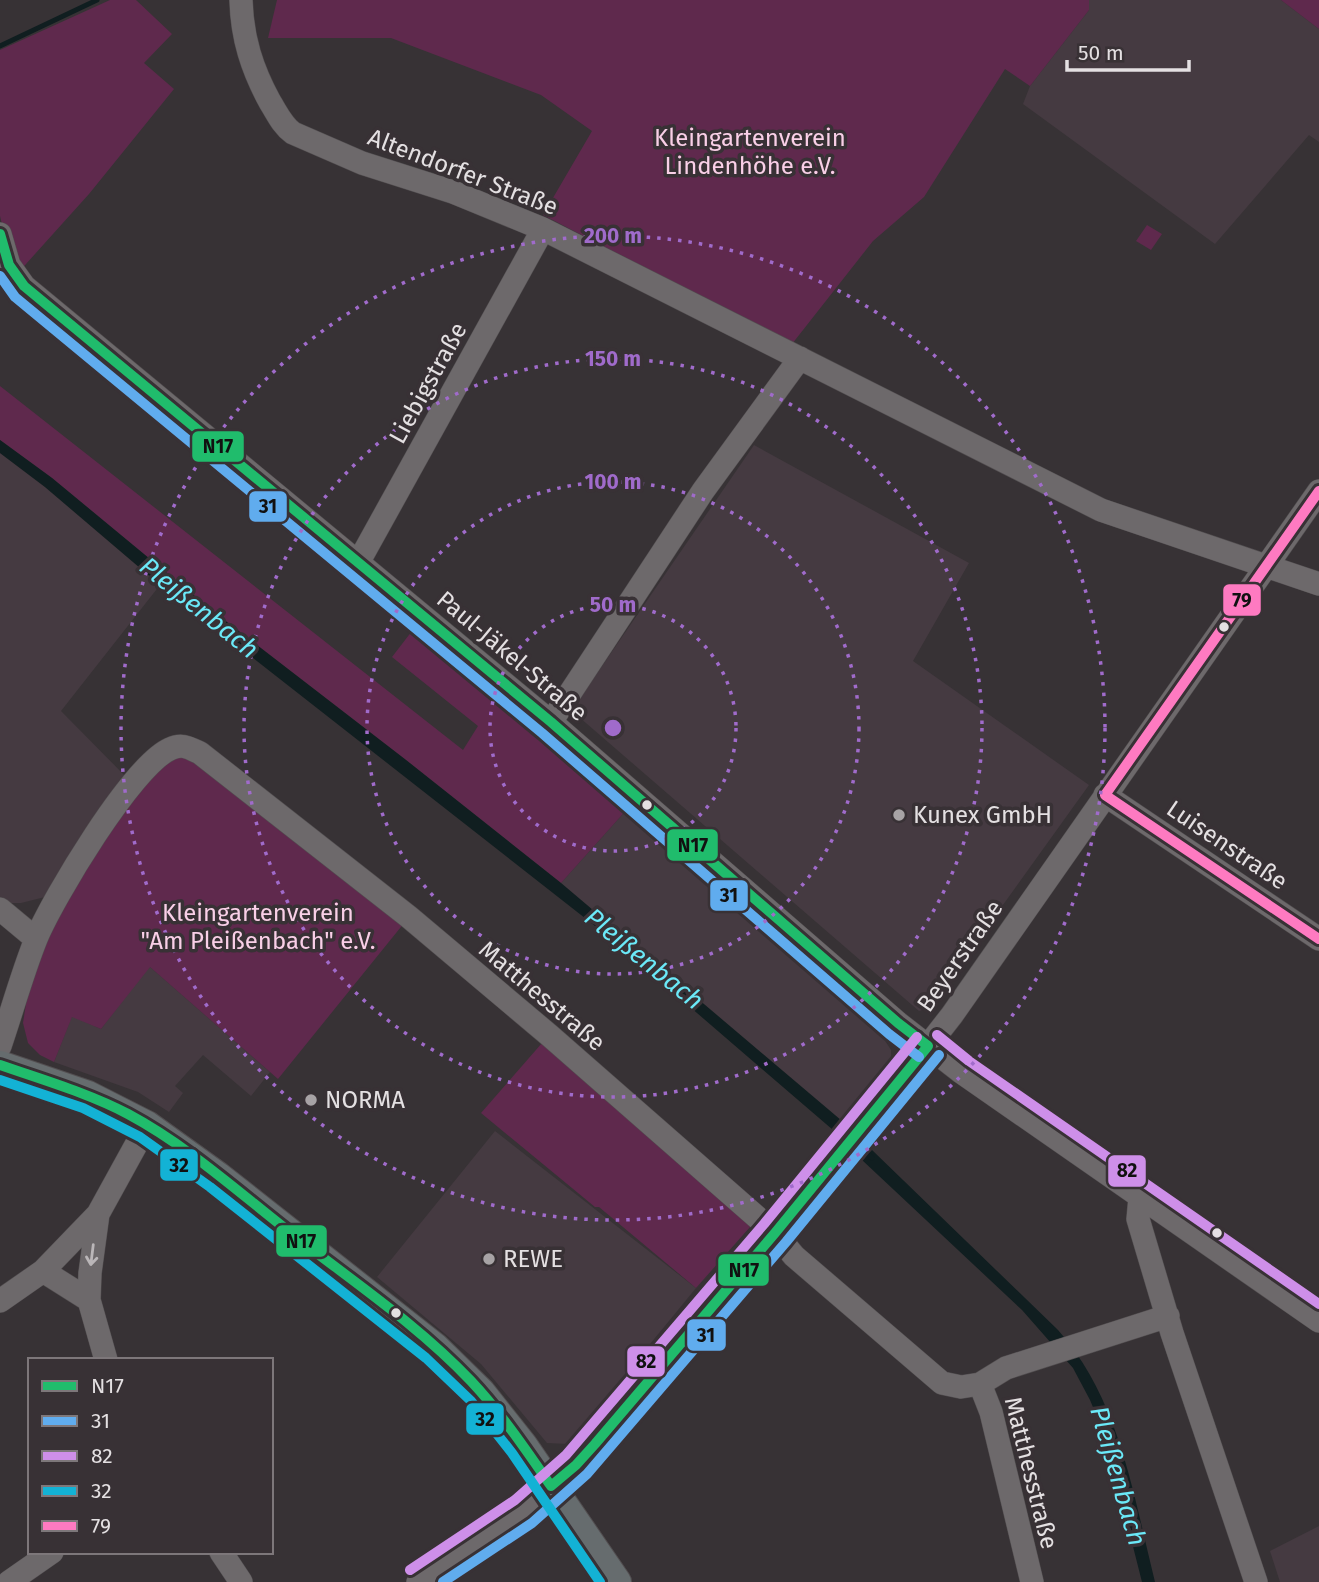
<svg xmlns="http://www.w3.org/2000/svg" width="1319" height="1582" font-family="'Fira Sans',sans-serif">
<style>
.built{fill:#453a41}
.green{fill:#5f294d}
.water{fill:#101e20}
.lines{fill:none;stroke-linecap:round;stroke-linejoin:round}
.stream{stroke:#101e20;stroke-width:5}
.minor-casing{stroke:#524e50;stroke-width:24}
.major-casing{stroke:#524e50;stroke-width:30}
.minor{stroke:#6d696b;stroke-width:23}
.major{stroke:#666c6e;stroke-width:28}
.bus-1-casing{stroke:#383135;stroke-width:16}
.bus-2-casing{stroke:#383135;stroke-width:16}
.bus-3-casing{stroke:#383135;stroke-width:16}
.bus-4-casing{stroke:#383135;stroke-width:16}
.bus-5-casing{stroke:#383135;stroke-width:16}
.bus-1{stroke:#20bc6c;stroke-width:10}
.bus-2{stroke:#60acee;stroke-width:10}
.bus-3{stroke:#ce8fe9;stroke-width:10}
.bus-4{stroke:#13b2d5;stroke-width:10}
.bus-5{stroke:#fe7ac1;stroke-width:10}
.oneway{stroke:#bab6b8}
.ring{fill:none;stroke:#a06bcb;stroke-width:3.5;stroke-dasharray:3.5 7}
.bus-dot{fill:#e4e0e2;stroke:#383135;stroke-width:2.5}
.poi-dot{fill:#a7a3a5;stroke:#383135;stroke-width:2.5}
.labels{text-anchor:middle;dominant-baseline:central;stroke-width:7;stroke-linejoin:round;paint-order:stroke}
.park-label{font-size:24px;fill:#f9cfe7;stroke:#383135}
.street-label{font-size:24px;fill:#e4e0e2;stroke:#383135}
.poi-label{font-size:24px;fill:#e4e0e2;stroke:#383135;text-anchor:start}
.water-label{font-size:26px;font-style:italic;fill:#6be9f8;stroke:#383135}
.centre{fill:#a06bcb;stroke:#383135;stroke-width:3.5}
.ring-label{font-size:21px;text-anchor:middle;font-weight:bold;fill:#a06bcb;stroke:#383135;stroke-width:7;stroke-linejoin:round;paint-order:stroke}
.line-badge{stroke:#383135;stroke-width:2.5}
.pale-badge-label{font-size:19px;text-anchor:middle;font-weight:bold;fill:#111}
</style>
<rect width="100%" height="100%" fill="#373235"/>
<path class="built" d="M1089,0h192l38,29v113l-10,-7 -94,109 -192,-140 7,-18 59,-76z
M754,445l215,118 -56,98 176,124 -160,223 -10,3 -340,-294 -1,-16z
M0,453l45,34 115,98 -99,126 72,73 -84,112 -28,7h-10l-11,-4z
M630,806l250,227 11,17v12l-49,59 -281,-238z
M149,966l121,106 -19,24 -48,-41 -28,31 8,7 -14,19 -31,-20 -84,-30 18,-46 29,13z
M495,1131l201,157 -128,156 -21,-1 -66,-79 -104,-87z
M1319,1526v56h-39l-10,-31z"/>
<path class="green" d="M110,0h26l36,34 -28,29 30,26 -85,105 -72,80 -5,-8 -12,-50v-166z
M277,0h812v10l-59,76 -25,-17 -81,128 -51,44 -81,103 -249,-129 49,-84 -51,-36 -150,-57h-123z
M1281,0h38v29z
M1147,225l15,9 -11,16 -15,-9z
M0,386l463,364 15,-24 -86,-69 20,-26 218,175 -69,77 -155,-123 -192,-148 -162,-134 -52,-38z
M173,747l236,170 -131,162 -128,-112 -49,62 -29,-12 -18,45 -14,-7 -12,-12 -5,-20 13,-84 27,-52z
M549,1035l209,183 -62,70 -97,-81h-4l-114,-94z"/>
<path class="water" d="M0,440l52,38 162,134 192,148 155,123 281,238 -9,9 -229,-197 -444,-348 -115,-98 -45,-34z
M872,1150l186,180c62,70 75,164 97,252h-13l-37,-146 -15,-36 -17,-32 -51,-58 -160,-150z"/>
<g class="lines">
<path class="stream" d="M0,46l97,-46
M833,1122l16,15
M856,1144l16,14"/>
<g class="minor-casing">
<path id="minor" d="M241,0c1,38 11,69 29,102 7,11 12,23 23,31l69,30 91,29 90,37 558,281 218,74
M0,234l9,31 15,21 527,436 347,301 63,49 358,249
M358,563l185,-334
M551,722l152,-231 97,-133
M1105,795l214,144
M0,909l36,30
M0,1046c12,-35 22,-72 36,-107 17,-41 96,-173 134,-190 12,-6 19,-1 30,4l209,164 140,118 226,198 19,23 148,127 19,4 19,-3 26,-16 162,-52
M1140,1197l-2,22 34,114 84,249
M98,1214l-8,59 -1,27 17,60
M43,1271l46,29
M0,1301l43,-30 55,-57 49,-89
M980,1384l11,28 41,170
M221,1552l20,30
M9,1582l43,-30
M418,1582l106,-71 52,-46 199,-232 105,-126 72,-92 367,-524"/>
</g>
<g class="major-casing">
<path id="major" d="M0,1065l88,30 59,30 71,51 217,171 46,45 42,53 94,137"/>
</g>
<use href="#minor" class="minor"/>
<use href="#major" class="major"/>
<g class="bus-1-casing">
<path id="bus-1" d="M0,234l9,31 15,21 527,436 347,301 30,23
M0,1065c43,15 88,28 128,49 58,31 108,76 159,116 62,49 129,93 184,151 30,32 55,69 80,105
M551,1486l25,-21 19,-21 180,-211 153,-187"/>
</g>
<g class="bus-2-casing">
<path id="bus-2" d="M0,276l15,21 527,436 347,301 30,23
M443,1582l89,-59 55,-49 199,-232 153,-187"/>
</g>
<g class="bus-3-casing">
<path id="bus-3" d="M937,1035l32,26 350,243
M410,1570l105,-70 51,-45 198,-231 153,-187"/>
</g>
<g class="bus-4-casing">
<path id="bus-4" d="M0,1080l83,28 57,29 70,50 216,171 45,43 41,52 88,129"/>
</g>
<g class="bus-5-casing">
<path id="bus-5" d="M1105,795l214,-304
M1105,795l214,144"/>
</g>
<use href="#bus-1" class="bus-1"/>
<use href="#bus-2" class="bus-2"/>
<use href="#bus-3" class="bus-3"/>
<use href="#bus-4" class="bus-4"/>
<use href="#bus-5" class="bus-5"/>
</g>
<defs><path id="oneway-shaft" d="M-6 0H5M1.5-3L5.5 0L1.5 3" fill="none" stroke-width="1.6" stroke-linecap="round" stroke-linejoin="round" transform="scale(1.75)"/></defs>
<use class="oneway" href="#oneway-shaft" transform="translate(92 1255) rotate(97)"/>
<g class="ring">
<circle cx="613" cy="728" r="123"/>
<circle cx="613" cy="728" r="246"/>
<circle cx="613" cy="728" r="369"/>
<circle cx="613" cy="728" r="492"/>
</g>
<g class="bus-dot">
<circle cx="1224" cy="627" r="6"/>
<circle cx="647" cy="805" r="6"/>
<circle cx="1217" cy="1233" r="6"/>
<circle cx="396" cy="1313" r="6"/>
</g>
<g class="poi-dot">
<circle cx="899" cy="815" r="7"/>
<circle cx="311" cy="1100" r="7"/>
<circle cx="489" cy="1259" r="7"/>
</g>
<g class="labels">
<g class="park-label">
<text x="750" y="138">Kleingartenverein<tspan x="750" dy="28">Lindenhöhe e.V.</tspan></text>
<text x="258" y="913">Kleingartenverein<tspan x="258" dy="28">"Am Pleißenbach" e.V.</tspan></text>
</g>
<g class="street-label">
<text transform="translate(463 172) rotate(21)">Altendorfer Straße</text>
<text transform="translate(428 383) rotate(-61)">Liebigstraße</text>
<text transform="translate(512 656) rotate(40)">Paul-Jäkel-Straße</text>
<text transform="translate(1227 845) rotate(34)">Luisenstraße</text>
<text transform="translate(960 956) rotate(-55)">Beyerstraße</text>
<text transform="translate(542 996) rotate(40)">Matthesstraße</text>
<text transform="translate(1031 1473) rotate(76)">Matthesstraße</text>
</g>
<g class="poi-label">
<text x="913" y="815">Kunex GmbH</text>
<text x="325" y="1100">NORMA</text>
<text x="503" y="1259">REWE</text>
</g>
<g class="water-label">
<text transform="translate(199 608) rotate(39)">Pleißenbach</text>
<text transform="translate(644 959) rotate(39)">Pleißenbach</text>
<text transform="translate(1118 1476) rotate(74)">Pleißenbach</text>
</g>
</g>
<circle cx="613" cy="728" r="10" class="centre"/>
<g class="ring-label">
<text x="613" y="243">200 m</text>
<text x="613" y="366">150 m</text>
<text x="613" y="489">100 m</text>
<text x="613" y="612">50 m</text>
</g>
<g class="line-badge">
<rect x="191" y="430" width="54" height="33" rx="7" fill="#20bc6c"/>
<rect x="248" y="490" width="40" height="33" rx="7" fill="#60acee"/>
<rect x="1222" y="583" width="40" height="34" rx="7" fill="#fe7ac1"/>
<rect x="666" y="828" width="53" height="34" rx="7" fill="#20bc6c"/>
<rect x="709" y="879" width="40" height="33" rx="7" fill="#60acee"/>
<rect x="159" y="1148" width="40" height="34" rx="7" fill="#13b2d5"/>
<rect x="1107" y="1154" width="40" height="34" rx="7" fill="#ce8fe9"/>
<rect x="275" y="1224" width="53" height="34" rx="7" fill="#20bc6c"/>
<rect x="717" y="1253" width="53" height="34" rx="7" fill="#20bc6c"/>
<rect x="686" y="1318" width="41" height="34" rx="7" fill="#60acee"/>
<rect x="626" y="1345" width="40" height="33" rx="7" fill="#ce8fe9"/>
<rect x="465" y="1402" width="40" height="34" rx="7" fill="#13b2d5"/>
</g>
<g class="pale-badge-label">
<text x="218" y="453">N17</text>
<text x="268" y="513">31</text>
<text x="1242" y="607">79</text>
<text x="693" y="852">N17</text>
<text x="729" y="902">31</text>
<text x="179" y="1172">32</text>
<text x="1127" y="1177">82</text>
<text x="301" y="1248">N17</text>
<text x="744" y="1277">N17</text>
<text x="706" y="1342">31</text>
<text x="646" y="1368">82</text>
<text x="485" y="1426">32</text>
</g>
<rect x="28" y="1358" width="245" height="196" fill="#383135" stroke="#7d777a" stroke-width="2"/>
<rect x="42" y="1381" width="35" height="10" fill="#20bc6c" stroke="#7d777a" stroke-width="2"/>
<text x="91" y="1393" font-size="21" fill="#e4e0e2">N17</text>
<rect x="42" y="1416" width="35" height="10" fill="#60acee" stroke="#7d777a" stroke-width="2"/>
<text x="91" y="1428" font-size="21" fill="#e4e0e2">31</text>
<rect x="42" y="1451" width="35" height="10" fill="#ce8fe9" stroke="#7d777a" stroke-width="2"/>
<text x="91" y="1463" font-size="21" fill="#e4e0e2">82</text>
<rect x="42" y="1486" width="35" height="10" fill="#13b2d5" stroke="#7d777a" stroke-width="2"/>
<text x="91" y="1498" font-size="21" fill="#e4e0e2">32</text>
<rect x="42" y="1521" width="35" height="10" fill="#fe7ac1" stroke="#7d777a" stroke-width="2"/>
<text x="91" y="1533" font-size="21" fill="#e4e0e2">79</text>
<path d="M1067 60v10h122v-10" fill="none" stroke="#e4e0e2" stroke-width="3.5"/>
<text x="1078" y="60" font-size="21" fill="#e4e0e2" stroke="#383135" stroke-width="5" paint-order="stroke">50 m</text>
</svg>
